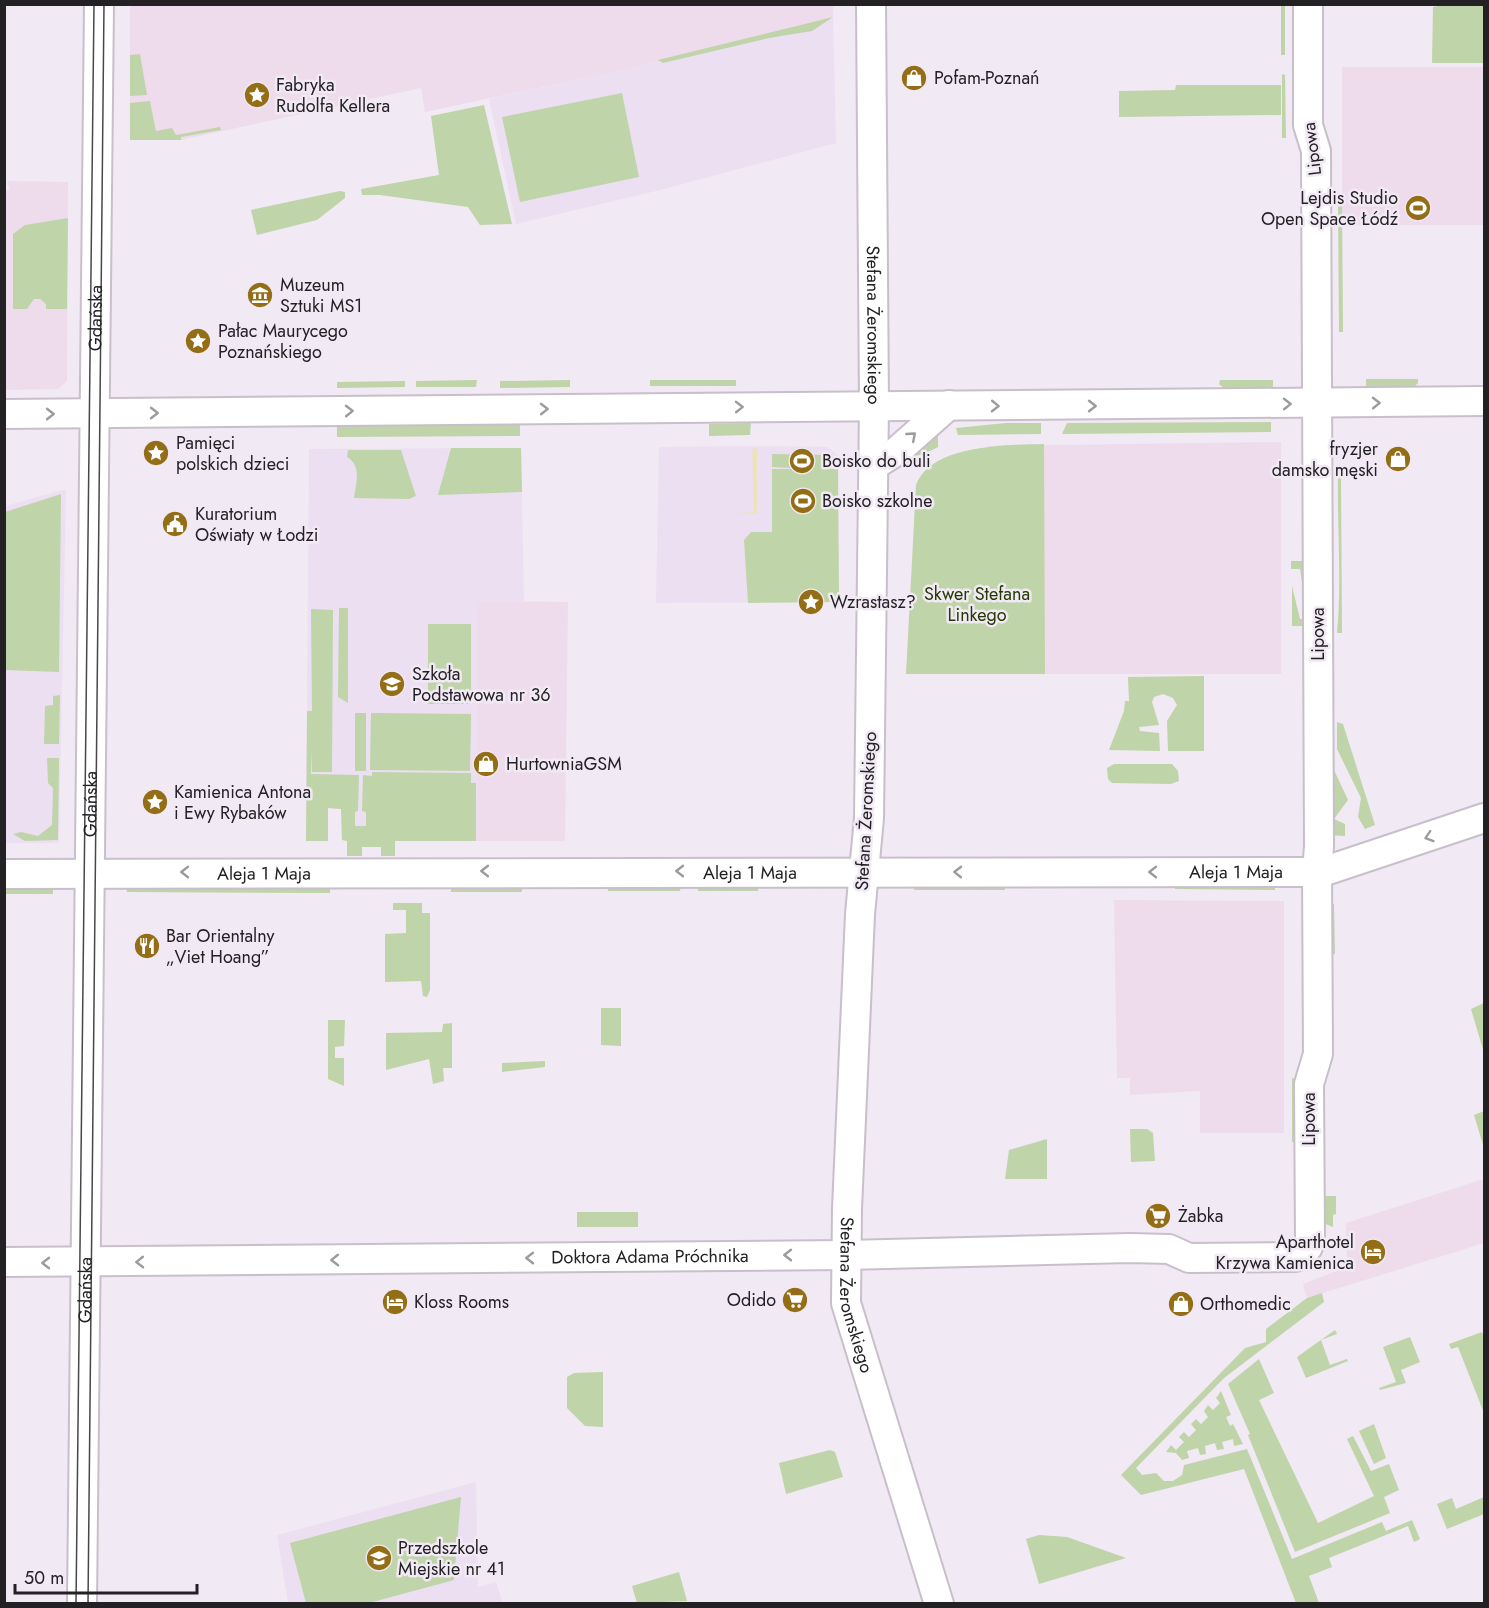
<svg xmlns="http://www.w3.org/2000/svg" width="1489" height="1608" font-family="Jost,sans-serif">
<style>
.commercial{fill:#eedced}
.built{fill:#ecdff1}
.green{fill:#bfd4a8}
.sand{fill:#ece3bd}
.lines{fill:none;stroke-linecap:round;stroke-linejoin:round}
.minor-casing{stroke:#c8bfca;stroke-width:32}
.minor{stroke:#fff;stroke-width:28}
.tram{stroke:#49464b;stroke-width:1.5}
.oneway{stroke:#9c9b9d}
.labels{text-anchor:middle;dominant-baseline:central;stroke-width:5;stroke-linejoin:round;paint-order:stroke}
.poi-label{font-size:18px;fill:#242125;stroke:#f1e9f4;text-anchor:start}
.street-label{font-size:18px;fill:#242125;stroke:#f1e9f4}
.park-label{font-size:18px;fill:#243a00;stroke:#f1e9f4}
</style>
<rect width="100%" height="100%" fill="#f1e9f4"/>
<path class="commercial" d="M130,5h703v12l-209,53 -199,42 -4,-24 -240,52h-51z
M1342,67h142v158h-142z
M7,181l61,1 -1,199 -9,8 -53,1 -1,-199 6,-1z
M1281,442v232h-236l-58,-228z
M477,601l91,1 -3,239h-89z
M1114,900l170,1v232h-84v-42l-70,4v-17h-13z
M1484,1179v64l-177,55 -4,-14 41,-16 3,-4 -1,-41z"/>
<path class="built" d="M833,17l3,126 -180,48 -140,33 -27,-125 134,-29z
M754,446l74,1 10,9 1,146 -183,1 3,-156z
M521,448l3,153 -47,1 -1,239 -134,-1 -1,-31 -13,-1v33h-22l3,-392z
M66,489l-7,354h-54v-337z
M476,1482l2,105 18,-5 7,21h-215l-11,-68z"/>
<path class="green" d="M1281,5h4v50h-4z
M1443,5h41v58h-52l1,-56z
M833,17l-21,14 -43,7 -106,25 -5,-3z
M140,54l7,41 -17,1v-41z
M1282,74l3,1 1,63h-4z
M1176,85h105v30l-162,2v-26l56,-1z
M622,93l17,84 -119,25 -18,-85z
M150,101l6,30 16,-3 4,7 44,-8 1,3 -40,7v3h-51v-37z
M484,105l28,119 -32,1 -12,-18 -88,-12h-18l-1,-6 78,-14 -8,-59z
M340,191l5,1v6l-28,22 -60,15 -6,-25z
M1338,197h4l1,135h-4z
M68,218l-1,91h-21v-5l-6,-5h-6l-7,10h-14v-75l12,-9z
M1366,379h52v4l-8,8 -44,1z
M477,380l-1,7h-60v-6z
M570,380v7l-70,1v-7z
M650,380h86v6h-86z
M1220,380h53v12h-44l-10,-8z
M405,381v6l-68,1v-6z
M1271,422v10l-209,2 5,-11z
M751,423l-1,12 -41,1v-12z
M1006,423h35v11l-83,1 -2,-7z
M520,424v12l-183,1v-12z
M938,434v13l-14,7 -19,4 23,-20z
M1044,444l1,230h-139l10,-189c15,-41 93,-40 128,-41z
M451,448h70l1,44 -84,3z
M348,450h53l15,46 -7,3 -55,-1c2,-15 8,-32 -7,-41z
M772,454l59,1v14h7l1,133 -91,1 -4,-63 7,-8h21v-63h36l-36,-2z
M1338,476h3l1,157h-5c5,-52 0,-104 1,-157z
M61,494l-2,178 -54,-2v-158z
M1291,561h17l-3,40 -5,-32h-9z
M1292,586l8,33h8l1,7h-17z
M339,608h9v95l-10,-6z
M311,609l22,1 -1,162h-20v-23l-1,25 48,1 -1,36 -3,1v14h11v-14l-4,-1 1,-36 9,1v-4l99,1v10h5v58h-81v15h-14v-9h-19v9h-15v-15l-5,-1 -1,-31 -13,-1v33h-22l1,-130h5z
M428,624h43v80h-43z
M1204,676v75h-36l-1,-30 10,-16 -4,-7 -10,-4 -9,3 -2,5 7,23 -20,2 1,4 19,2 1,18 -51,-1 15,-39 1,-10h4l-1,-24z
M60,695l-1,49h-15l1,-38 8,-1v-9z
M355,713h11v58h-11z
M371,713l100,1 -1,57 -100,-1z
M1337,722l6,2 32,101 -10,4 -7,-12 3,-19 -24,-49z
M47,758h12l-1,82 -33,1 -12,-7 8,-2 17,4 14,-11 1,-37 -5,-5z
M1114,764h58l6,7 1,10 -8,3 -59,-1 -4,-4 -1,-11z
M1328,770h6l14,30 -14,19 11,5v12l-17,-1z
M1175,882l100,1v7l-100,-1z
M698,884h60v7h-60z
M915,884h90v6h-91z
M5,885h48v9h-48z
M330,885v8l-203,-1 -1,-5z
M451,885h71v7h-71z
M608,885h73l-1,6h-72z
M393,903h29v10h8v77l-3,7 -4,-1 -2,-15 -36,1v-48l21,-1v-23h-13z
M1327,904h7l1,50h-8z
M1484,1003v50l-13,-44z
M601,1008h20v38l-20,-1z
M328,1020h17l-1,26 -9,1v11h9v28l-16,-7z
M452,1023v45h-9l1,13 -11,3 -4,-25 -43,11v-37l56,-1 1,-8z
M545,1061v6l-43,5v-9z
M1292,1078l5,1v64l-5,-1z
M1484,1111v37l-10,-33z
M1130,1129h17l6,4 2,28 -24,1z
M1047,1139v40h-42l4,-29z
M1318,1196h18v18l-3,1v12l-10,-4z
M577,1212h61v15h-61z
M1322,1293l2,9 -100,76 -88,90 6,7 14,-2 8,8h9l9,-6 2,-10 63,-16 45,110 90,-37 4,9 26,-11 8,19 -6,3 -6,-16 -79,32 3,9 -23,9 10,27h-23l-52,-134 -103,26 -20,-20 124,-127 21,-6v-13l41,-31z
M1335,1330l2,4 -16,6 9,25 17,-6 1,2 -42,17 -9,-21z
M1482,1332l2,6v75l-26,-66 -7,2 -2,-5z
M1410,1337l10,25 -19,8 5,13 -26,7 -1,-2 17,-6 -13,-35z
M1259,1359l15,34 -15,7 59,123 56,-27 -27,-57 6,-3 18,35 18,-7 10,26 -15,7 6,16 -95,39 -47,-117 2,-1 -22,-50z
M603,1372v55l-18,-1 -18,-18v-31l7,-4z
M1221,1391l10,24 -5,2 4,9 3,-2 10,20 -9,2 -1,-7 -11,3 2,7 -7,1 -2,-7 -10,3 1,8 -6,1 -2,-7 -11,3 2,7 -7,2 -6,-7 -10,-1 5,-7 5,5 8,-8 -5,-5 5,-5 5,5 7,-7 -5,-6 5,-5 5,5 7,-7 -4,-6 4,-6 5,5 7,-7 -4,-5z
M1374,1424l12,34 -12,6 -15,-33z
M830,1450l5,2 8,25 -57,17 -7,-31z
M461,1497l-7,83 -85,23h-63l-16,-60z
M1484,1497v17l-37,15 -10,-25 15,-6 4,11z
M1039,1535l28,2 59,21 -87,26 -13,-45z
M679,1572l8,29 -50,2 -5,-17z"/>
<path class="sand" d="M757,448v65l-41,1 38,-2 -2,-63z"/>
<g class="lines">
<g class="minor-casing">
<g id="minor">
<path id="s1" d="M871,4l3,402 -5,412 -9,96 -13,295 -1,94 93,301"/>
<path d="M4,414l1480,-13"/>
<path d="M873,466l24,-15 52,-46"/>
<path id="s2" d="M4,874l1318,-2 162,-54"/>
<path id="s3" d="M4,1262l842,-7 284,-7 39,1 20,9 107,-1 12,-10 2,-7 -1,-156 9,-30 -1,-182 2,-26 -3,-695 -8,-26v-121"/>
<path id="s4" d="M82,1604l17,-1600"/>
</g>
</g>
<use href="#minor" class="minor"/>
<path class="tram" d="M76,1604l18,-1600
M88,1604l16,-1600"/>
</g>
<defs><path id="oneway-chevron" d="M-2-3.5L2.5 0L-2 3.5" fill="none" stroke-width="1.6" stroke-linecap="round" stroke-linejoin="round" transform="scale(1.5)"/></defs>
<g class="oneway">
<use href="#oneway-chevron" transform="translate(1376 403) rotate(-1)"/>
<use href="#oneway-chevron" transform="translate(1287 404) rotate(-1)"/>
<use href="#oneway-chevron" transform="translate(995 406) rotate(1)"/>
<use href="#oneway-chevron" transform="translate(1092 406)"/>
<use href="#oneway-chevron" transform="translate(739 407) rotate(-1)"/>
<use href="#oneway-chevron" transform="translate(544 409) rotate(-1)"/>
<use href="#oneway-chevron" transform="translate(349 411) rotate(-1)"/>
<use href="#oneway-chevron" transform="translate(154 413)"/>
<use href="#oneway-chevron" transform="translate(50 414)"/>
<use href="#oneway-chevron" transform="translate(912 436) rotate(-41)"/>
<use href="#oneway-chevron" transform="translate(1429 837) rotate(162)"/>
<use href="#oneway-chevron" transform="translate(485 871) rotate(-180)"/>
<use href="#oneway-chevron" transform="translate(680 871) rotate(180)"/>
<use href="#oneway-chevron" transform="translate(185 872) rotate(180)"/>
<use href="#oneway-chevron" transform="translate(958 872) rotate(-179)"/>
<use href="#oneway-chevron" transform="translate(1153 872) rotate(-180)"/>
<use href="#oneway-chevron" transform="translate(788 1255) rotate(180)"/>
<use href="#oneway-chevron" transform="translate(530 1258) rotate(180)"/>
<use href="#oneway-chevron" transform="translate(335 1260) rotate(179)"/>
<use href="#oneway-chevron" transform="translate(140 1262) rotate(179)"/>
<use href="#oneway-chevron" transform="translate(46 1263) rotate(180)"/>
</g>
<defs>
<g id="shop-disc" transform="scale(1.35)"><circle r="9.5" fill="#936e16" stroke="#f1e9f4"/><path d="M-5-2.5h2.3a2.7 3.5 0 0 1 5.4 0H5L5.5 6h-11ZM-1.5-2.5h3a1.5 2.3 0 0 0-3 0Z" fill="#fff"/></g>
<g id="sight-disc" transform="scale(1.35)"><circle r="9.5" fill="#936e16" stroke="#f1e9f4"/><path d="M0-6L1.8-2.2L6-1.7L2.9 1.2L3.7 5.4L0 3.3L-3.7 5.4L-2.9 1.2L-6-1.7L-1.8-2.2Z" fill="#fff"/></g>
<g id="stadium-disc" transform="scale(1.35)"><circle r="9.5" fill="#936e16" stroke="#f1e9f4"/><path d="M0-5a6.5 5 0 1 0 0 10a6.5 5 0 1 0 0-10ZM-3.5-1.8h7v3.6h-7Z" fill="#fff"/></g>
<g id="museum-disc" transform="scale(1.35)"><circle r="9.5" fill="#936e16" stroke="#f1e9f4"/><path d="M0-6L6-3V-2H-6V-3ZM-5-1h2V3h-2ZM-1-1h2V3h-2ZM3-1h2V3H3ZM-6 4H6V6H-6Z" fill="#fff"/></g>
<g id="civic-disc" transform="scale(1.35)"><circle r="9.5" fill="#936e16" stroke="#f1e9f4"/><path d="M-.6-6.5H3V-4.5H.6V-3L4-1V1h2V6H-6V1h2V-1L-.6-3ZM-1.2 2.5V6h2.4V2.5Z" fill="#fff"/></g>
<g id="school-disc" transform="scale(1.35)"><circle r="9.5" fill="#936e16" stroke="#f1e9f4"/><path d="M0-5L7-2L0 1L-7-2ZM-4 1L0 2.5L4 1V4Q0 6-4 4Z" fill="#fff"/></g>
<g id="restaurant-disc" transform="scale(1.35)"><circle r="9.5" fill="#936e16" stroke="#f1e9f4"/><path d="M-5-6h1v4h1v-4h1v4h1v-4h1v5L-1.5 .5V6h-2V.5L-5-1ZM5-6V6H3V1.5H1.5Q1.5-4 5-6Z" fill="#fff"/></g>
<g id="supermarket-disc" transform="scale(1.35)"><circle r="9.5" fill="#936e16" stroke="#f1e9f4"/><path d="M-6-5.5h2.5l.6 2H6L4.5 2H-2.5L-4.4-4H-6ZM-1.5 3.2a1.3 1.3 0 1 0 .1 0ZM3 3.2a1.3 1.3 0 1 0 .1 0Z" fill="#fff"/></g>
<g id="hotel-disc" transform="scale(1.35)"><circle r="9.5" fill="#936e16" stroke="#f1e9f4"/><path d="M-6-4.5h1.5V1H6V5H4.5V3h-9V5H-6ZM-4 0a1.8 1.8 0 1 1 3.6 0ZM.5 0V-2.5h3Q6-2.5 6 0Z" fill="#fff"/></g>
</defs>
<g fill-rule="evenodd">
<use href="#shop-disc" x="914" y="78"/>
<use href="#sight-disc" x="257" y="95"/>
<use href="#stadium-disc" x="1418" y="208"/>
<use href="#museum-disc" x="260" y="295"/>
<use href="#sight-disc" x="198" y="341"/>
<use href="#sight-disc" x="156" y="453"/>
<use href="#shop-disc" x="1398" y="459"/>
<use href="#stadium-disc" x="802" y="461"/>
<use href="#stadium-disc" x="803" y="501"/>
<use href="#civic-disc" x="175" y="524"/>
<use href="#sight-disc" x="811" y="602"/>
<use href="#school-disc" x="392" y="684"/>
<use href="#shop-disc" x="486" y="764"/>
<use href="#sight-disc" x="155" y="802"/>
<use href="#restaurant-disc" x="147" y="946"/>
<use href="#supermarket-disc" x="1158" y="1216"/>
<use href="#hotel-disc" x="1373" y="1252"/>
<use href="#supermarket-disc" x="795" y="1300"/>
<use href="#hotel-disc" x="395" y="1302"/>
<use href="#shop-disc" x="1181" y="1304"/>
<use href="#school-disc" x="379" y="1558"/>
</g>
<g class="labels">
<g class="poi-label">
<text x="934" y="78">Pofam-Poznań</text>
<text x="276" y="85">Fabryka<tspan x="276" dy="21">Rudolfa Kellera</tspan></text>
<text x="1398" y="198" text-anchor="end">Lejdis Studio<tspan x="1398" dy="21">Open Space Łódź</tspan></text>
<text x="280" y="285">Muzeum<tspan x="280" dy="21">Sztuki MS1</tspan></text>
<text x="218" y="331">Pałac Maurycego<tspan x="218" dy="21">Poznańskiego</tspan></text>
<text x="176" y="443">Pamięci<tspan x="176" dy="21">polskich dzieci</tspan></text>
<text x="1378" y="449" text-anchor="end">fryzjer<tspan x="1378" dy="21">damsko męski</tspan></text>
<text x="822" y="461">Boisko do buli</text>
<text x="822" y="501">Boisko szkolne</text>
<text x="195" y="514">Kuratorium<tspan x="195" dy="21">Oświaty w Łodzi</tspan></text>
<text x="830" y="602">Wzrastasz?</text>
<text x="412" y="674">Szkoła<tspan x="412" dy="21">Podstawowa nr 36</tspan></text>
<text x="506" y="764">HurtowniaGSM</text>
<text x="174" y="792">Kamienica Antona<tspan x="174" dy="21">i Ewy Rybaków</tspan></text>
<text x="166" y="936">Bar Orientalny<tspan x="166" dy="21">„Viet Hoang”</tspan></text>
<text x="1178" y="1216">Żabka</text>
<text x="1354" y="1242" text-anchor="end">Aparthotel<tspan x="1354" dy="21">Krzywa Kamienica</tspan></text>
<text x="776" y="1300" text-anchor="end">Odido</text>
<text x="414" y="1302">Kloss Rooms</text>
<text x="1200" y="1304">Orthomedic</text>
<text x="398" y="1548">Przedszkole<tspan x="398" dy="21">Miejskie nr 41</tspan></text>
</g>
<g class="street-label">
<text transform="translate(1312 149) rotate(-97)">Lipowa</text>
<text stroke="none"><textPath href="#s4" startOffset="1286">Gdańska</textPath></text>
<text stroke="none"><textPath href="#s1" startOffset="321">Stefana Żeromskiego</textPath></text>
<text transform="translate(1318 634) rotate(-90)">Lipowa</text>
<text stroke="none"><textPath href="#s4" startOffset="800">Gdańska</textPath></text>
<text transform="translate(866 811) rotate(-87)">Stefana Żeromskiego</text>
<text stroke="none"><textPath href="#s2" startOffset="746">Aleja 1 Maja</textPath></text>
<text stroke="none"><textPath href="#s2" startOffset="260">Aleja 1 Maja</textPath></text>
<text stroke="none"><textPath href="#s2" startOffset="1232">Aleja 1 Maja</textPath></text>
<text transform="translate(1309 1119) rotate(-90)">Lipowa</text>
<text stroke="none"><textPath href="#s3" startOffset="646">Doktora Adama Próchnika</textPath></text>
<text stroke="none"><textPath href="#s4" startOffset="314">Gdańska</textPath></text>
<text stroke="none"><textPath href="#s1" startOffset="1293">Stefana Żeromskiego</textPath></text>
</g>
<g class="park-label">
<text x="977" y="594">Skwer Stefana<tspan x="977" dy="21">Linkego</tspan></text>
</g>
</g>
<rect width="1489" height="1608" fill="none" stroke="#242125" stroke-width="12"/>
<path d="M15 1584v9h182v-9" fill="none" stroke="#242125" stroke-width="3"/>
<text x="24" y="1584" font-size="18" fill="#242125" stroke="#f1e9f4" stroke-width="4.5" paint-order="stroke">50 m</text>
</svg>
